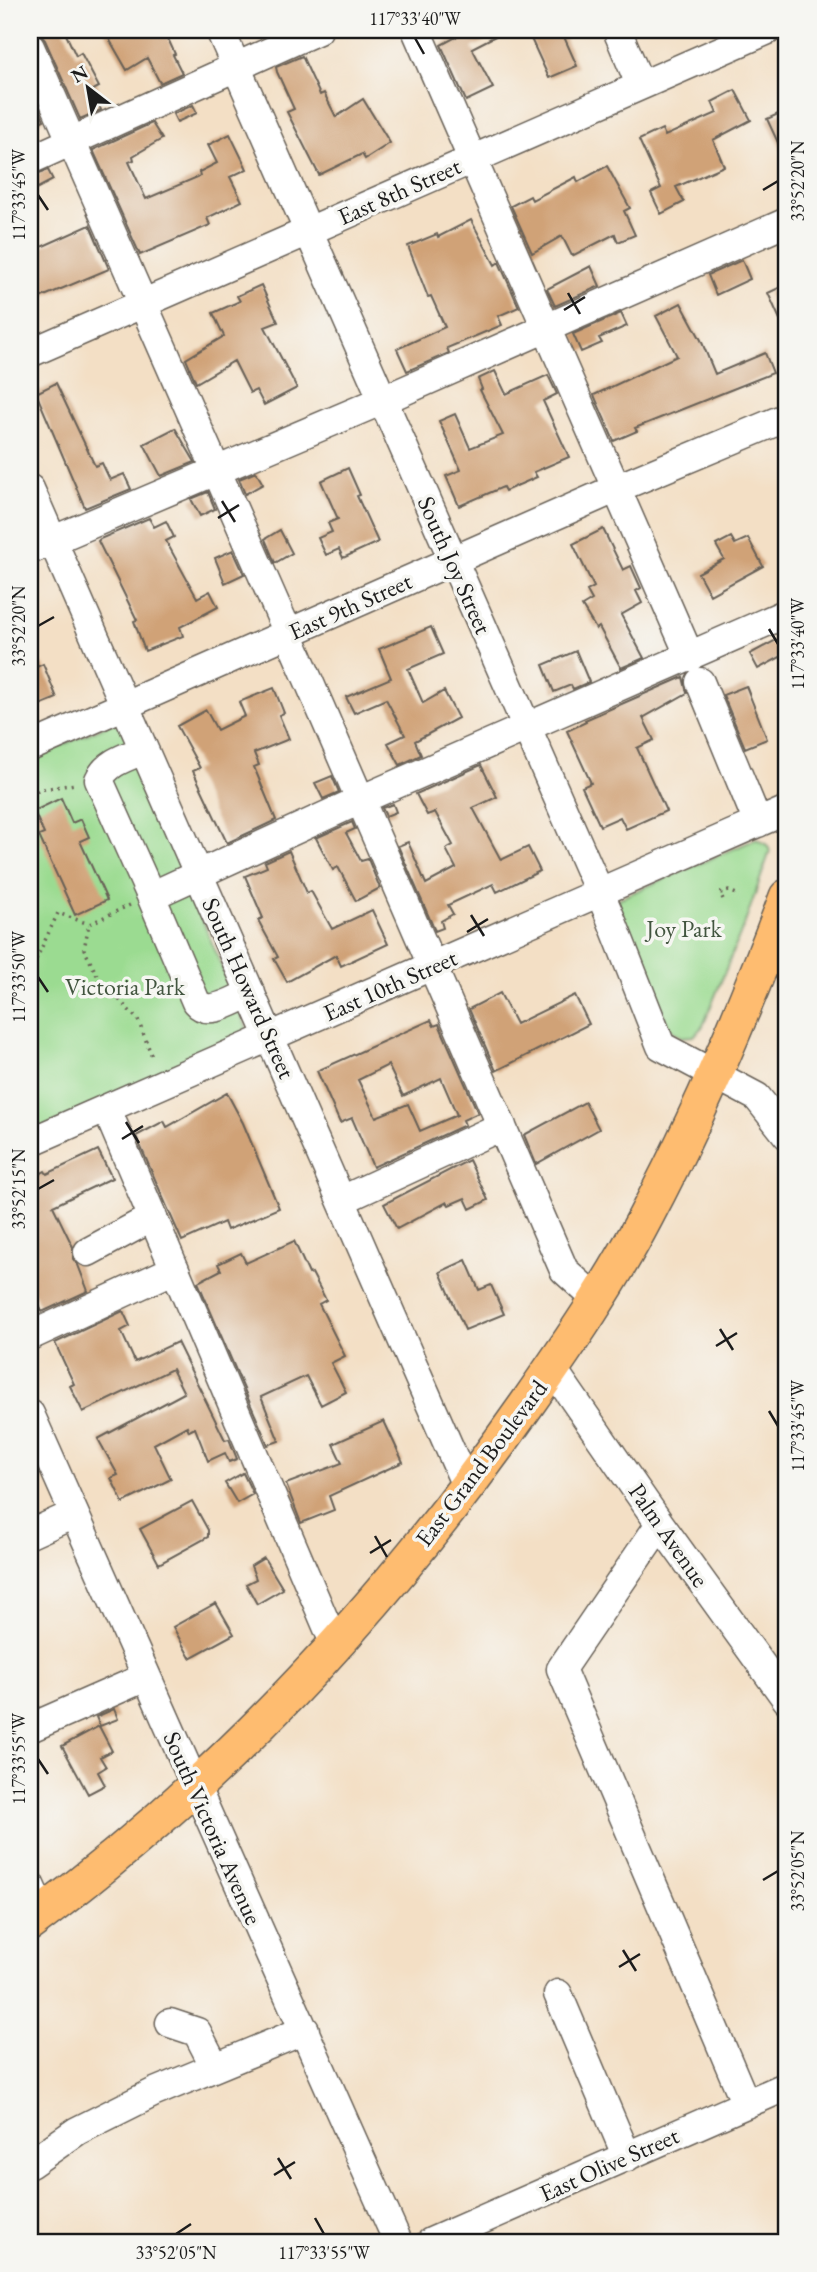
<svg xmlns="http://www.w3.org/2000/svg" width="817" height="2272" font-family="'EB Garamond',serif">
<style>
.green{fill:#9bdb91;stroke:#5c7c56;stroke-width:2}
.building{fill:#d0a277;fill-rule:evenodd}
.lines{fill:none;stroke-linecap:round;stroke-linejoin:round}
.minor-casing{stroke:#676057;stroke-width:31}
.major-casing{stroke:#676057;stroke-width:38}
.path{stroke:#676057;stroke-width:3.5;stroke-dasharray:2 5;stroke-linecap:butt}
.minor{stroke:#fff;stroke-width:28}
.major{stroke:#febc70;stroke-width:35}
.ticks{fill:none;stroke:#1c1c1c;stroke-width:2.5}
.labels{text-anchor:middle;dominant-baseline:central;stroke-width:7;stroke-linejoin:round;paint-order:stroke}
.street-label{font-size:24px;fill:#1c1c1c;stroke:#f6f6f2}
.park-label{font-size:24px;fill:#42553f;stroke:#f6f6f2}
.neatline{fill:none;stroke:#1c1c1c;stroke-width:2.5}
.ticks-label{font-size:18px;text-anchor:middle;fill:#1c1c1c}
</style>
<rect width="100%" height="100%" fill="#f6f6f2"/>
<filter id="ink" filterUnits="userSpaceOnUse"><feTurbulence type="fractalNoise" baseFrequency=".0143" numOctaves="2"/><feDisplacementMap in="SourceGraphic" scale="14" xChannelSelector="R" yChannelSelector="G"/><feConvolveMatrix kernelMatrix="1 2 1 2 8 2 1 2 1" color-interpolation-filters="sRGB"/></filter>
<filter id="wash" filterUnits="userSpaceOnUse"><feTurbulence type="fractalNoise" baseFrequency=".00686" numOctaves="4" result="noise"/><feDisplacementMap in="SourceGraphic" scale="28" xChannelSelector="R" yChannelSelector="G"/><feGaussianBlur stdDeviation="1.57" result="paint"/><feColorMatrix in="noise" values="0 0 0 0 0 0 0 0 0 0 0 0 0 0 0 0 0 1.4 0 .05"/><feComposite in="paint" operator="in"/></filter>
<g filter="url(#wash)">
<rect width="100%" height="100%" fill="#f3dfc5"/>
<path class="green" d="M120,719l130,317 -220,98v-374z
M756,839l11,6 3,6 -24,69 -43,106 -9,10 -12,1 -11,-7 -4,-7 -51,-115 2,-9z"/>
<g id="blocks">
<path class="building" d="M32,30h32l12,26 5,-3 18,34 -6,3 8,20 -21,9 -35,-79 -5,-6z
M104,30h60l11,24 -2,1 9,18 -22,10 -13,-25 -20,12z
M469,30h38l-35,18 21,40 -27,13 -25,-56z
M527,30h34l16,36 -28,12z
M302,56l18,39 4,-2 12,24 27,-18 27,44 -25,16 -3,-5 -43,21 -32,-63 7,-3 -17,-37 -1,-5z
M735,90l16,30 -38,20 11,26 -48,21 8,15 -23,12 -10,-21 10,-5 -22,-48 23,-11 3,7 52,-23 -5,-11z
M35,100l9,20 -14,7v-25z
M193,105l4,8 -20,9 -4,-8z
M787,110v52l-20,-43z
M152,123l10,16 -29,17 1,4 -5,2 17,37 54,-23 -1,-4 18,-9 -9,-18 22,-11 17,35 -17,8 12,24 -35,17 3,7 -70,30 -47,-105z
M607,166l23,42 -6,3 11,24 -17,7 -3,-8 -43,22 -10,-20 -30,17 -21,-47 19,-10 2,4 44,-23 2,5z
M48,170l5,10 -23,12v-16z
M471,220l24,45 4,-3 20,45 -21,9 4,9 -55,23 2,5 -42,18 -10,-22 48,-22 -14,-31 -3,1 -20,-51 29,-12 1,3z
M90,225l19,44 -79,33v-50z
M742,260l8,19 -34,16 -8,-20z
M591,266l9,20 -45,20 -8,-17z
M787,284v51l-19,-42z
M261,285l17,37 -13,5 32,61 -33,17 -8,-15 -6,3 -16,-32 -38,22 -10,-24 38,-23 -11,-23 27,-12 -3,-5z
M681,303l20,37 14,34 50,-21 8,20 -138,55 2,3 -23,10 -20,-46 83,-39 -21,-40z
M621,313l6,13 -28,12 3,5 -21,9 -8,-18z
M495,371l11,23 42,-19 9,19 -14,7 26,56 -35,15 3,5 -32,14 -2,-4 -44,19 -13,-30 15,-6 -22,-49 16,-7 15,34 33,-13 -23,-45 2,-1 -4,-10z
M56,383l39,83 7,-3 8,17 14,-6 7,15 -46,19 -49,-115z
M175,428l20,34 -34,14 -17,-32z
M348,468l12,27 -3,1 21,46 -35,16 -4,-9 -13,6 -8,-17 14,-6 -4,-9 10,-4 -17,-38z
M256,472l7,12 -18,10 -6,-15z
M208,492l7,17 -15,7 -9,-17z
M149,518l5,9 12,-6 8,16 -8,4 31,57 13,-7 8,16 -38,20 3,9 -38,15 -11,-30 3,-1 -39,-79 2,-2z
M603,529l20,41 8,-4 10,22 -5,3 6,12 -21,12 23,43 -23,10 -22,-41 -3,2 -14,-23 10,-6 -5,-9 7,-4 -21,-43z
M280,530l12,23 -17,10 -10,-24z
M731,537l4,7 13,-6 15,28 -53,29 -12,-22 26,-14 -8,-14z
M233,550l11,24 -19,9 -10,-25z
M431,627l12,27 -35,15 15,34 21,-12 14,27 -43,23 6,14 -21,10 -12,-22 17,-8 -19,-36 -32,14 -8,-16 45,-19 -12,-29z
M778,639l8,15 -28,15 -8,-15z
M576,651l13,31 -16,7 -2,-4 -17,7 -11,-27z
M43,664l14,34 -27,11v-39z
M683,677l4,16 -44,25 11,22 -17,8 29,63 -40,18 -6,-12 -20,9 -18,-39 9,-4 -24,-52 19,-9 -1,-2z
M746,686l21,53 -22,9 -22,-53z
M274,688l10,25 -5,2 10,24 -35,14 5,12 -5,2 22,53 -49,23 -34,-72 7,-3 -23,-42 29,-16 11,20 28,-14 -6,-14z
M481,765l16,32 -24,11 28,52 27,-13 12,24 -43,21 -4,-8 -45,21 5,9 -12,7 2,7 -8,3 -37,-85 10,-4 18,42 30,-16 -10,-19 7,-4 -18,-33 -8,3 -11,-21z
M332,776l7,16 -16,7 -8,-16z
M61,798l11,25 9,-4 8,18 -9,4 27,59 -32,15 -36,-79 5,-2 -10,-23z
M393,804l3,8 -10,4 -4,-8z
M352,822l3,7 -9,4 15,28 7,-2 12,29 -24,13 -18,-34 -5,3 -17,-32z
M289,851l18,42 4,-2 21,38 40,-19 16,34 -47,22 -5,-11 -49,27 -13,-23 4,-2 -20,-37 5,-2 -18,-42 22,-9 -2,-5z
M500,993l16,31 59,-29 14,29 -93,47 -27,-62z
M431,1020l3,6 5,-2 39,89 -15,7 2,5 -92,42 -21,-49 -12,5 -23,-52zM388,1065l15,31 38,-18 16,37 -37,16 -12,-27 -32,13 -18,-37z
M227,1093l16,30 36,85 -52,22 -3,-8 -42,19 -46,-105 28,-15 3,6z
M585,1102l14,27 -63,35 -12,-29z
M98,1150l14,28 -59,28 20,41v12l5,6 10,26 -46,21 -12,-30v-103l15,-8 2,3z
M469,1160l19,40 -18,9 -5,-11 -16,7 -2,-3 -50,27 -13,-25z
M294,1241l15,33 3,-1 14,27 -7,4 26,52 -14,7 15,29 -25,13 -15,-29 -45,21 18,44 -11,4 -70,-163 23,-12 -3,-6 23,-11 5,10z
M466,1260l13,30 12,-5 13,29 -39,16 -25,-58z
M123,1311l7,15 -9,5 14,31 42,-20 48,98 4,-1 8,20 -8,3 -4,-9 -17,8 -13,-33 -6,3 -2,-5 -33,18 17,35 -48,24 -12,-25 7,-3 -20,-36 86,-46 -12,-24 -89,43 -13,-26 4,-2 -19,-41z
M384,1421l19,41 -74,34 5,14 -33,13 -15,-39 56,-21 -9,-19z
M243,1473l10,21 -16,9 -12,-20z
M192,1501l16,29v7l-49,27 -19,-35z
M264,1558l19,31 -26,15 -11,-20 10,-5 -5,-13z
M216,1603l18,31 -44,24 -17,-31z
M114,1709l4,10 -18,7 -4,-9z
M99,1726l13,25 -12,6 6,10 -8,5 7,13 -17,9 -26,-48z"/>
</g>
</g>
<g filter="url(#ink)">
<use href="#blocks" fill-opacity="0" stroke="#676057" stroke-width="2"/>
<g class="lines">
<g class="minor-casing">
<path id="minor" d="M220,30l389,884 52,132 96,51 30,38
M416,30l274,627
M617,30l23,54
M30,47l258,586 276,637 33,30
M30,160l288,-130
M30,353l738,-323
M30,489l437,999
M30,550l353,-150 404,-178
M700,682l58,141
M30,747l585,-258 172,-72
M144,750c-17,7 -37,12 -45,30l52,116 209,-96 427,-187
M151,896l45,106c13,16 39,-3 55,-9
M107,1110l228,535
M30,1142l757,-332
M342,1200l160,-74
M88,1252l65,-35
M30,1336l145,-67
M552,1368l108,156 127,176
M30,1414l368,828
M660,1524l-99,145 185,435
M30,1534l44,-20
M30,1728l116,-51
M30,1885l13,29
M558,1994l69,163
M170,2023l27,9 18,35
M30,2164l47,-33 78,-39 150,-62
M431,2242l356,-156"/>
</g>
<g class="major-casing">
<path id="major" d="M30,1923c193,-143 359,-322 497,-519 42,-60 84,-121 118,-186 55,-104 101,-212 142,-321"/>
</g>
<path class="path" d="M30,794l13,-5 32,-5
M723,899l-3,-6 9,-2 10,4
M130,905l-41,19 -5,25 14,28 40,43 15,39
M30,972l28,-59 31,11"/>
<use href="#minor" class="minor"/>
<use href="#major" class="major"/>
</g>
</g>
<path class="ticks" d="M415,38l9,16M763,190l15,-9M38,195l10,15M568,293l12,21M564,310l21,-13M222,501l13,21M218,518l21,-13M38,626l16,-9M769,629l9,15M471,915l13,21M467,932l21,-13M38,977l10,15M126,1122l13,21M122,1139l21,-13M38,1189l16,-9M720,1329l13,21M716,1346l21,-13M769,1411l9,15M375,1536l12,21M370,1553l21,-13M38,1759l10,15M763,1880l15,-9M623,1950l13,21M619,1967l21,-13M278,2158l13,21M274,2175l21,-13M315,2218l9,16M176,2234l15,-10"/>
<g class="labels">
<g class="street-label">
<text transform="translate(399 191) rotate(-24)">East 8th Street</text>
<text transform="translate(455 565) rotate(66)">South Joy Street</text>
<text transform="translate(350 606) rotate(-24)">East 9th Street</text>
<text transform="translate(390 985) rotate(-24)">East 10th Street</text>
<text transform="translate(249 988) rotate(66)">South Howard Street</text>
<text transform="translate(481 1463) rotate(-53)">East Grand Boulevard</text>
<text transform="translate(669 1535) rotate(55)">Palm Avenue</text>
<text transform="translate(213 1828) rotate(66)">South Victoria Avenue</text>
<text transform="translate(609 2164) rotate(-24)">East Olive Street</text>
</g>
<g class="park-label">
<text x="684" y="928">Joy Park</text>
<text x="125" y="986">Victoria Park</text>
</g>
</g>
<rect width="817" height="2272" fill="none" stroke="#f6f6f2" stroke-width="77"/>
<g transform="translate(88 88) rotate(329)" stroke="#f6f6f2" stroke-width="5" paint-order="stroke">
<path d="M0-5L12 26L0 18L-12 26Z" fill="#1c1c1c"/>
<text y="-10" font-size="19" font-weight="bold" text-anchor="middle" fill="#1c1c1c">N</text>
</g>
<rect x="38" y="38" width="740" height="2196" class="neatline"/>
<g class="ticks-label">
<text x="415" y="25">117°33'40"W</text>
<text transform="translate(798 181) rotate(-90)" y="6">33°52'20"N</text>
<text transform="translate(19 195) rotate(-90)" y="6">117°33'45"W</text>
<text transform="translate(19 626) rotate(-90)" y="6">33°52'20"N</text>
<text transform="translate(798 644) rotate(-90)" y="6">117°33'40"W</text>
<text transform="translate(19 977) rotate(-90)" y="6">117°33'50"W</text>
<text transform="translate(19 1189) rotate(-90)" y="6">33°52'15"N</text>
<text transform="translate(798 1426) rotate(-90)" y="6">117°33'45"W</text>
<text transform="translate(19 1759) rotate(-90)" y="6">117°33'55"W</text>
<text transform="translate(798 1871) rotate(-90)" y="6">33°52'05"N</text>
<text x="176" y="2259">33°52'05"N</text>
<text x="324" y="2259">117°33'55"W</text>
</g>
</svg>
